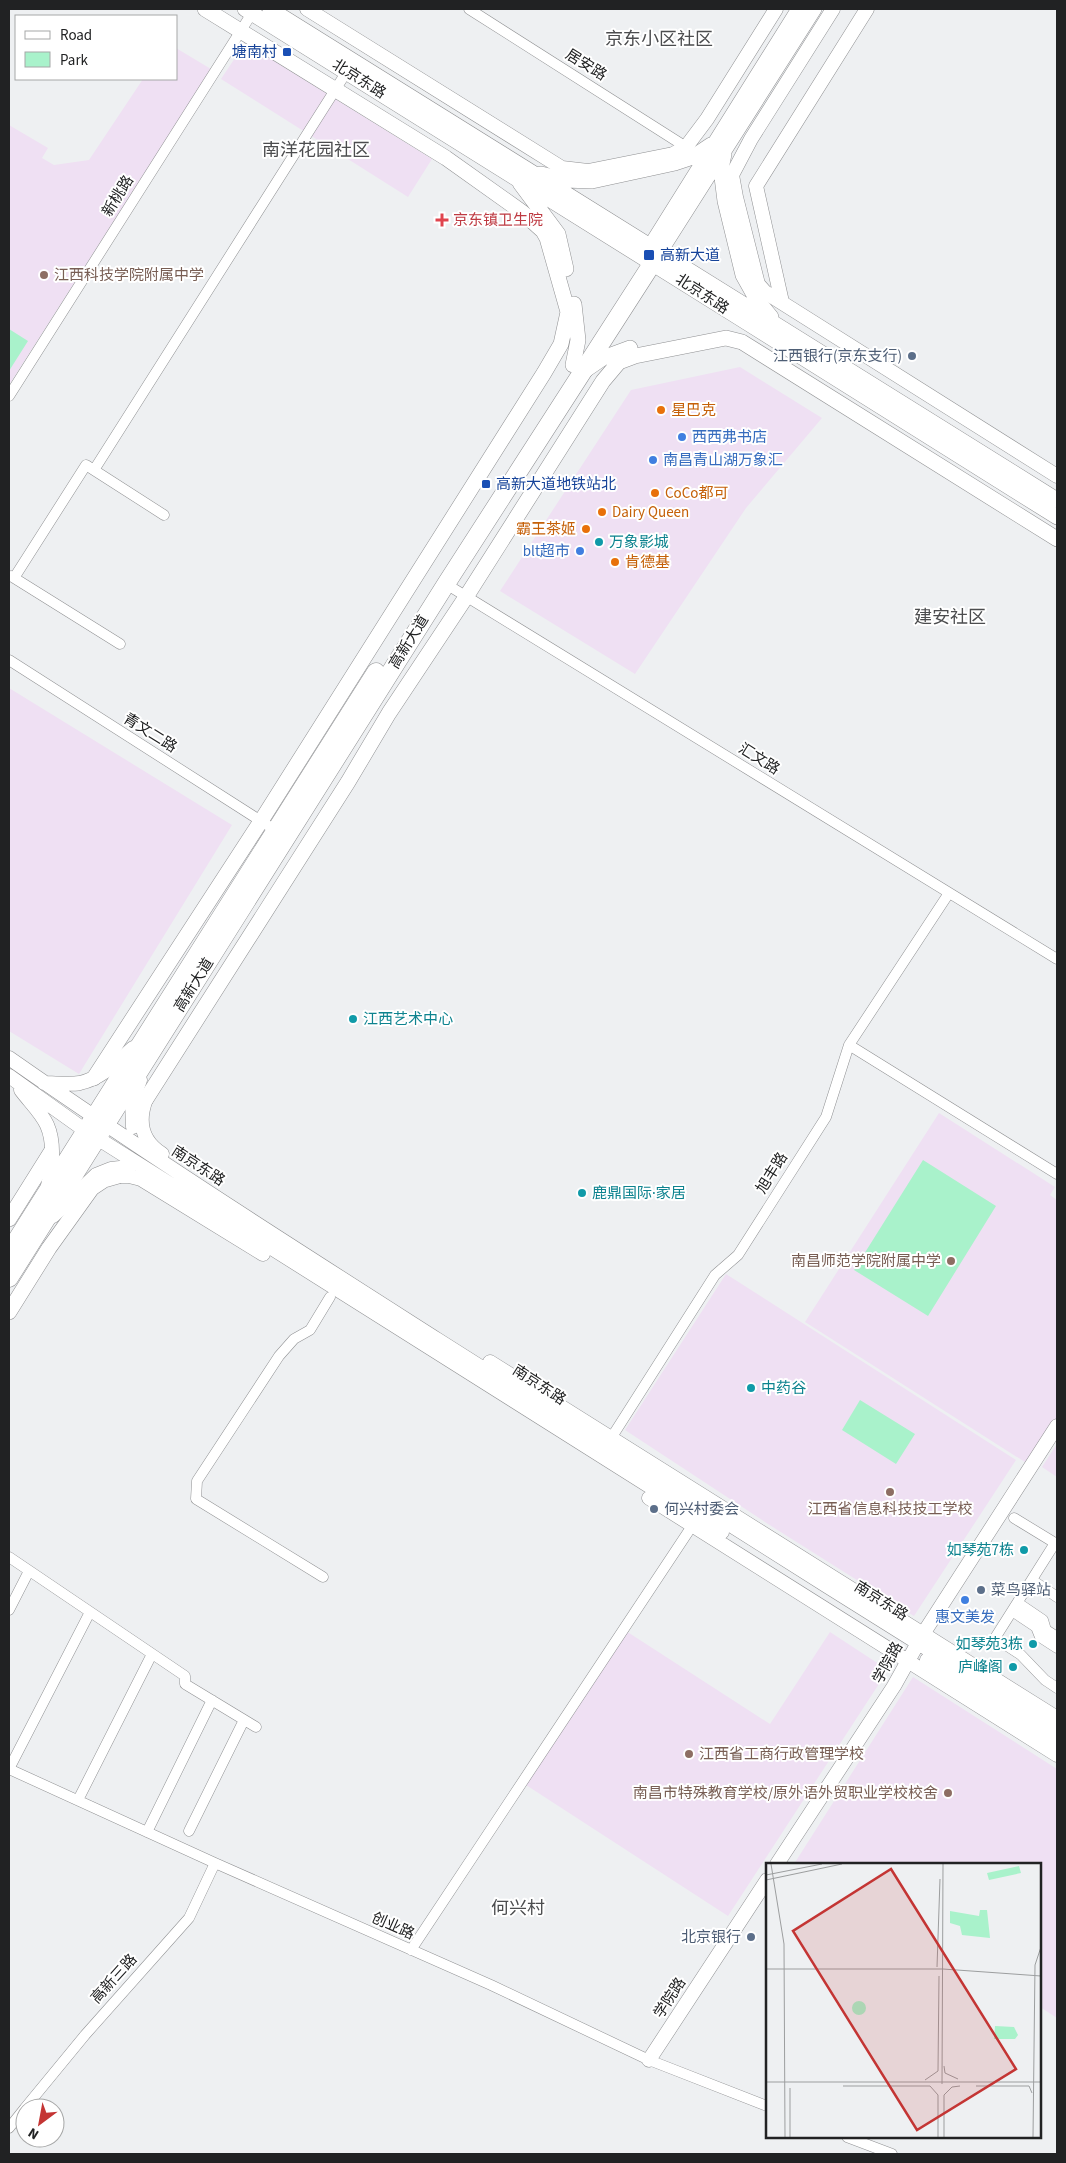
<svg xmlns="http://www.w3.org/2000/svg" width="1066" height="2163" font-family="'Source Sans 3','Noto Sans SC',sans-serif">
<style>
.commercial{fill:#efe0f3}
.green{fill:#a9f2cb}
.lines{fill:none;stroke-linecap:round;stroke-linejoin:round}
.street-casing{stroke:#909193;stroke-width:11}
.secondary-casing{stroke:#909193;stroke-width:15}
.primary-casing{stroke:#909193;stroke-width:16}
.highway-casing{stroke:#909193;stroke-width:19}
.street{stroke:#fff;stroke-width:10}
.secondary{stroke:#fff;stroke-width:14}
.primary{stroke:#fff;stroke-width:15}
.highway{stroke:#fff;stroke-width:18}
.transit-dot{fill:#1a4fb4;stroke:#fff;stroke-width:2}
.health-dot{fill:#e0444e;stroke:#fff;stroke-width:2}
.education-dot{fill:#8d6e63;stroke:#fff;stroke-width:2}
.service-dot{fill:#5c6f8a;stroke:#fff;stroke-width:2}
.food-dot{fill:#e8710a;stroke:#fff;stroke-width:2}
.shop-dot{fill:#3f7fe0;stroke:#fff;stroke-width:2}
.culture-dot{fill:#0f9aa8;stroke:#fff;stroke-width:2}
.labels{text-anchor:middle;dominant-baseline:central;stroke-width:4;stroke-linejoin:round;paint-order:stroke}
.transit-label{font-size:15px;fill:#164399;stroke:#fff;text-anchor:start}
.street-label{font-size:15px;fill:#212223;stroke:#fff}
.health-label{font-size:15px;fill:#be3a42;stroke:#fff;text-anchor:start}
.education-label{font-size:15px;fill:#785e54;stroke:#fff;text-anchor:start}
.service-label{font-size:15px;fill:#4e5e75;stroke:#fff;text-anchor:end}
.food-label{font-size:15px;fill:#c56008;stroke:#fff;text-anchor:start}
.shop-label{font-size:15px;fill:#366cbe;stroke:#fff;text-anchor:start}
.culture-label{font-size:15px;fill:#0d838f;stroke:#fff;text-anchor:start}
.quarter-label{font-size:18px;fill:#4c4d4f;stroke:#fff}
.inset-road{fill:none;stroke:#9c9e9f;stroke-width:1}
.view{fill:#c43534;fill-opacity:0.15;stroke:#c43534;stroke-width:2.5}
.inset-edge{fill:none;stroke:#212223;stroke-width:2.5}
</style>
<rect width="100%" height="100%" fill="#eef0f2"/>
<path class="commercial" d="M245,43l187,116 -24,38 -187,-118z
M176,48l35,21 -202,316v-260l39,23 -6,10 12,7 35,-5 54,-81h33z
M740,367l82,51 -76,90 -111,166 -135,-83 131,-201z
M9,688l223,137 -153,249 -70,-43z
M939,1113l116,74 -5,8 7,5v218l-29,46 -223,-142z
M726,1274l290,186 -102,156 -146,-92 -143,-94z
M1057,1444v33l-15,-10z
M626,1631l144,93 60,-92 58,38 -160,246 -202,-131z
M913,1677l144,92v249l-17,-11v-143h-246z"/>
<path class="green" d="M9,329l19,12 -19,30z
M923,1160l73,46 -68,110 -74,-46z
M860,1400l55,34 -19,30 -54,-34z"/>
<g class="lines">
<g class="street-casing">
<path id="street" d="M469,9l217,138
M9,396l245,-386
M94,470l255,-402
M11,576l109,68
M14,578l72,-113 78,50
M446,584l611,375
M9,660l266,170
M849,1045l208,129
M608,1443l107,-168 23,-20 88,-138 23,-72 100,-152
M1014,1518l41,25 -60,95 26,17 24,25 12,8
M9,1557l176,119v8l71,43
M323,1577l-127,-78 1,-18 82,-125 15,-17 16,-9 20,-33
M1032,1580l25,17
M1018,1603l25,17 3,10 11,7
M9,1610l20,-39
M1012,1611l24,16 4,10 17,11
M9,1769l206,94 276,122 158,75 118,46
M9,1769l81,-157
M78,1800l74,-146
M189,1831l55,-111
M147,1832l65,-132
M411,1950l285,-430
M25,2108l60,-73 104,-117 26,-55
M9,2128l16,-20
M847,2137l45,17"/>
</g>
<g class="secondary-casing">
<path id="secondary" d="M307,9l255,159 26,3 85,-17 13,-7 21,-28 69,-110
M833,9l-82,130 -19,36 4,22 22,87 7,8 292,184
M782,302l-26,-116 111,-177
M9,1058c140,98 285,190 429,282 206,131 412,261 619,390
M9,1076l77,55 636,401
M44,1083c11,0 25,2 36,0 22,-5 37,-21 53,-35
M21,1090c8,11 20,22 26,35 8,18 5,43 1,61
M146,1099c-8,21 -5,42 16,55
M133,1127l-1,-26 8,-21
M118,1176h11l12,3 122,75
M53,1216l43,-41 15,-6 18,-2
M490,1362l567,356
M649,1498l408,257
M927,1660l130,83
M777,1864l117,-178 29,-52 134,-208
M649,2060l118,-180"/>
</g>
<g class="primary-casing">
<path id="primary" d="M245,9c272,168 541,339 812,508
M270,9l787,491
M724,154l-3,15 4,32 18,74 14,25 14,17
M541,174l24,6 27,1 83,-18 18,-6 18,-12
M520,183l38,51 8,35
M650,247l149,-238
M659,253l155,-244
M573,365l5,-25 -4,-36
M584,371l19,-13 27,-10
M94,1078l167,-257 283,-448 17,-29 7,-32 -21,-74 -4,-7 -21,-19 -76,-54 -241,-149
M146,1099l202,-317 41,-69 77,-116 137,-216 16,-19 16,-6 91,-18 16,4 315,197
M9,1219l42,-67
M9,1312l40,-64 43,-60 12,-8 14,-4"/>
</g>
<g class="highway-casing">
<path id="highway" d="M9,1252l367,-580
M9,1278l437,-694 213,-331"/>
</g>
<use href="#street" class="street"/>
<use href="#secondary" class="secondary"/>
<use href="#primary" class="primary"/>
<use href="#highway" class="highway"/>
</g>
<g class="transit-dot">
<rect x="282" y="47" width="10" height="10" rx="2.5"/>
<rect x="643" y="249" width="12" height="12" rx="2.5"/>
<rect x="481" y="479" width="10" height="10" rx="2.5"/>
</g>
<path class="health-dot" d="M439.5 212.5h5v5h5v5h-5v5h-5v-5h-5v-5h5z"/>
<g class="education-dot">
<circle cx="44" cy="275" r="5"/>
<circle cx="951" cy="1261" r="5"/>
<circle cx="890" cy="1492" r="5"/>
<circle cx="689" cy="1754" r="5"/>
<circle cx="948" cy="1793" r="5"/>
</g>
<g class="service-dot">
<circle cx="912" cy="356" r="5"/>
<circle cx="654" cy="1509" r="5"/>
<circle cx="981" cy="1590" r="5"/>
<circle cx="751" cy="1937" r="5"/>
</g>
<g class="food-dot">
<circle cx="661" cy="410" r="5"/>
<circle cx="655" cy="493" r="5"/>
<circle cx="602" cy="512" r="5"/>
<circle cx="586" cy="529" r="5"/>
<circle cx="615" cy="562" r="5"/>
</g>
<g class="shop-dot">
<circle cx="682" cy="437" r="5"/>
<circle cx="653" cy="460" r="5"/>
<circle cx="580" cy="551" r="5"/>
<circle cx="965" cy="1600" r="5"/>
</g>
<g class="culture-dot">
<circle cx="599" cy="542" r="5"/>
<circle cx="353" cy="1019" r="5"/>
<circle cx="582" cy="1193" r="5"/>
<circle cx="751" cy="1388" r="5"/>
<circle cx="1024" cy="1550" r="5"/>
<circle cx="1033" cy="1644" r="5"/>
<circle cx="1013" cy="1667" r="5"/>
</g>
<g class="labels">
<g class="transit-label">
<text x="277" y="52" text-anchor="end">塘南村</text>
<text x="660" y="255">高新大道</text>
<text x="496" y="484">高新大道地铁站北</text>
</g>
<g class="street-label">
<text transform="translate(586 65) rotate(32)">居安路</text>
<text transform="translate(359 79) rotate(32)">北京东路</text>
<text transform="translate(118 196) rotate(-58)">新桃路</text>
<text transform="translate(702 294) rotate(33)">北京东路</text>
<text transform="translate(409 642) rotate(-58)">高新大道</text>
<text transform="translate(150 733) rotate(32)">青文二路</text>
<text transform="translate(759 759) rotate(32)">汇文路</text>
<text transform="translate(194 985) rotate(-58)">高新大道</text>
<text transform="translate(198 1166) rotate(33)">南京东路</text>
<text transform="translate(772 1173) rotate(-58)">旭丰路</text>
<text transform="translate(539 1385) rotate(33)">南京东路</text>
<text transform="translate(881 1601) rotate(32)">南京东路</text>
<text transform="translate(888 1663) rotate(-61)">学院路</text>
<text transform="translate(393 1926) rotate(24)">创业路</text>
<text transform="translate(114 1979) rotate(-48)">高新三路</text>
<text transform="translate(670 1998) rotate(-57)">学院路</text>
</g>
<g class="health-label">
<text x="453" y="220">京东镇卫生院</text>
</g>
<g class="education-label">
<text x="54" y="275">江西科技学院附属中学</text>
<text x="941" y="1261" text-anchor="end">南昌师范学院附属中学</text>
<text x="890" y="1509" text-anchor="middle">江西省信息科技技工学校</text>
<text x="699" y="1754">江西省工商行政管理学校</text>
<text x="938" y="1793" text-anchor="end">南昌市特殊教育学校/原外语外贸职业学校校舍</text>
</g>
<g class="service-label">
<text x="902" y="356">江西银行(京东支行)</text>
<text x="664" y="1509" text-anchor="start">何兴村委会</text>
<text x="991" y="1590" text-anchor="start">菜鸟驿站</text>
<text x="741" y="1937">北京银行</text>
</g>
<g class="food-label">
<text x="671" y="410">星巴克</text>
<text x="665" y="493">CoCo都可</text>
<text x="612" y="512">Dairy Queen</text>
<text x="576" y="529" text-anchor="end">霸王茶姬</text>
<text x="625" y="562">肯德基</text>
</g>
<g class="shop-label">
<text x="692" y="437">西西弗书店</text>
<text x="663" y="460">南昌青山湖万象汇</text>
<text x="570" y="551" text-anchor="end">blt超市</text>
<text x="965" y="1617" text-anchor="middle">惠文美发</text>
</g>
<g class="culture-label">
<text x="609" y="542">万象影城</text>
<text x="363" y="1019">江西艺术中心</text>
<text x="592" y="1193">鹿鼎国际·家居</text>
<text x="761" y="1388">中药谷</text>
<text x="1014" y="1550" text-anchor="end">如琴苑7栋</text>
<text x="1023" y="1644" text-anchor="end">如琴苑3栋</text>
<text x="1003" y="1667" text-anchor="end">庐峰阁</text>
</g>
<g class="quarter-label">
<text x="659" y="39">京东小区社区</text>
<text x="316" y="150">南洋花园社区</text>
<text x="950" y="617">建安社区</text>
<text x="518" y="1908">何兴村</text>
</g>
</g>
<g transform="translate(766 1863)">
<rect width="275" height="275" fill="#eef0f2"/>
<path d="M253,3l2,7 -32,7 -2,-7zM214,47h7l3,28 -28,-3 -2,-9 -10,-3v-12l29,5z" fill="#a9f2cb"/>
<path d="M86 145a7 7 0 1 1 14 0a7 7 0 1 1-14 0ZM229,163l19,1 4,8 -3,4h-21z" fill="#a9f2cb"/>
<path class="inset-road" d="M5,1l13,80 1,193M0,12l56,-11M0,17l76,-16M171,104l3,-88M0,106h177l98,7M178,203l1,7 13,6M159,217l13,-9 1,-95M0,219h275M176,221l1,-220M77,223h87l8,9v42M210,223h53l3,7M24,274v-49M178,274v-42l8,-8 8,-1M267,274l2,-172 6,-18"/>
<path class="view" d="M125,6l125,200 -99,61 -124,-199z"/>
<rect width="275" height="275" class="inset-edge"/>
</g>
<rect width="1066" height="2163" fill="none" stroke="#212223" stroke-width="20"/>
<rect x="15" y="15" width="162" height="65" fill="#ffffff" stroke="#a6a7a7"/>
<rect x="25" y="31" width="25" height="8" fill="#ffffff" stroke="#a6a7a7"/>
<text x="60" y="40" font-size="15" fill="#212223">Road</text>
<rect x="25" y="52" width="25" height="15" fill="#a9f2cb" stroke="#a6a7a7"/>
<text x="60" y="65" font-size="15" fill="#212223">Park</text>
<g transform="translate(40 2123) rotate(212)"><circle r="24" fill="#ffffff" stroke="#a6a7a7"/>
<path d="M0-4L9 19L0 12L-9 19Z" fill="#c43534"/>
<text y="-8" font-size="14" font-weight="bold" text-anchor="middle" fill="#212223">N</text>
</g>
</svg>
